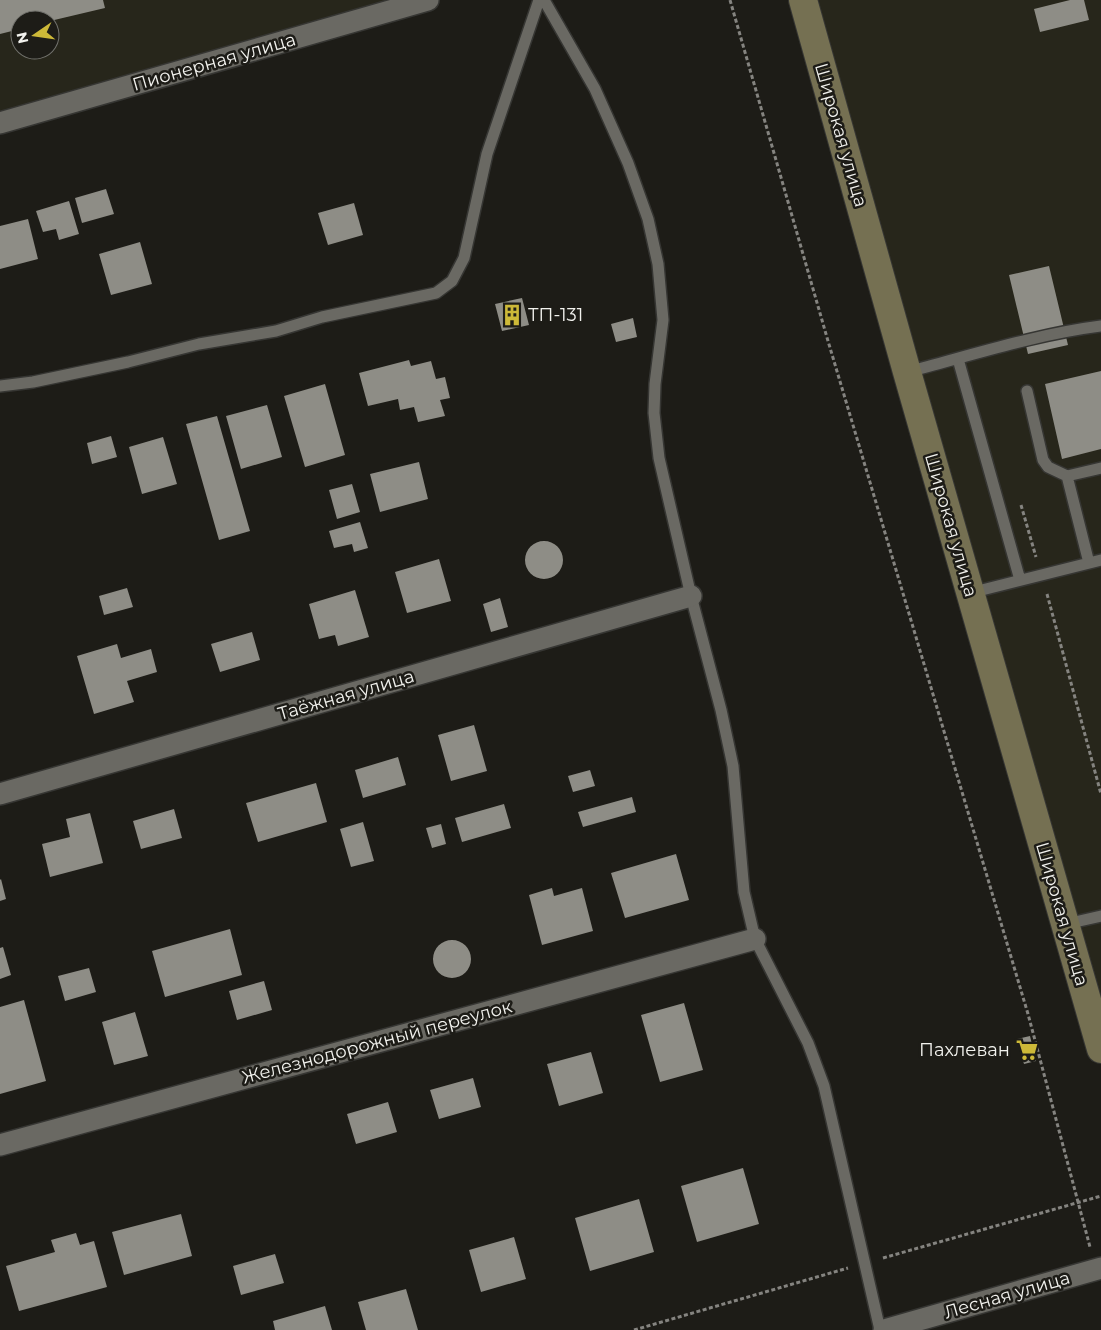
<svg xmlns="http://www.w3.org/2000/svg" width="1101" height="1330" font-family="Montserrat,sans-serif">
<style>
.built{fill:#27261b;fill-rule:evenodd}
.building{fill:#8e8d86}
.lines{fill:none;stroke-linecap:round;stroke-linejoin:round}
.lane-casing{stroke:#363633;stroke-width:14}
.street-casing{stroke:#363633;stroke-width:24}
.secondary-casing{stroke:#363633;stroke-width:30}
.path{stroke:#858480;stroke-width:3;stroke-dasharray:4 2.5;stroke-linecap:butt}
.lane{stroke:#6a6963;stroke-width:11}
.street{stroke:#6a6963;stroke-width:21}
.secondary{stroke:#757052;stroke-width:28}
.labels{text-anchor:middle;dominant-baseline:central;stroke-width:5;stroke-linejoin:round;paint-order:stroke}
.street-label{font-size:18px;fill:#f2f2ee;stroke:#1d1c17}
.poi-label{font-size:18px;fill:#f2f2ee;stroke:#1d1c17;text-anchor:start}
</style>
<rect width="100%" height="100%" fill="#1d1c17"/>
<path class="built" d="M0,0h428l-428,123zM20,20h30v30h-30z
M803,0h298v1049z"/>
<path class="building" d="M0,0h103l2,8 -55,13v-1h-30v9l-20,5z
M1070,0h14l5,20 -49,12 -6,-23z
M106,189l8,25 -32,9 -7,-25z
M69,201l10,33 -20,6 -3,-11 -13,3 -7,-21z
M354,203l9,32 -35,10 -10,-32z
M28,219l10,40 -38,10v-43z
M140,242l12,42 -41,11 -12,-41z
M1049,266l19,79 -40,9 -19,-79z
M522,298l7,27 -27,6 -7,-27z
M633,318l4,19 -21,5 -5,-18z
M409,360l2,6 20,-5 5,18 9,-2 5,21 -10,2 5,16 -27,6 -4,-15 -14,3 -2,-11 -30,7 -9,-33z
M1101,371v78l-39,10 -17,-75z
M325,384l20,71 -40,12 -21,-71z
M267,405l15,52 -41,12 -15,-53z
M217,416l33,115 -31,9 -33,-116z
M111,436l6,21 -25,7 -5,-21z
M163,437l14,47 -35,10 -13,-47z
M419,462l9,37 -48,13 -10,-38z
M352,484l8,28 -23,7 -8,-29z
M360,522l8,26 -14,4 -2,-8 -18,4 -5,-17z
M525 560a19 19 0 1 1 38 0a19 19 0 1 1-38 0Z
M439,559l12,42 -44,12 -12,-41z
M127,588l6,19 -29,8 -5,-19z
M355,590l14,47 -31,9 -3,-11 -16,4 -10,-35z
M500,598l8,29 -17,5 -8,-28z
M252,632l8,28 -40,12 -9,-28z
M117,644l4,14 30,-9 6,23 -30,9 7,21 -40,12 -17,-58z
M474,725l13,46 -36,10 -13,-46z
M398,757l8,28 -43,13 -8,-28z
M590,770l5,16 -22,6 -5,-16z
M316,783l11,39 -69,20 -12,-39z
M632,797l4,15 -53,15 -5,-15z
M504,804l7,24 -49,14 -7,-24z
M174,809l8,29 -41,11 -8,-28z
M90,813l13,50 -53,14 -8,-33 28,-7 -4,-18z
M363,822l11,39 -23,6 -11,-38z
M441,824l5,20 -14,4 -6,-20z
M676,854l13,46 -64,18 -14,-45z
M1,879l5,20 -6,2v-21z
M552,888l2,8 28,-8 11,43 -51,14 -13,-50z
M230,929l12,46 -77,22 -13,-46z
M433 959a19 19 0 1 1 38 0a19 19 0 1 1-38 0Z
M3,947l8,28 -11,4v-31z
M89,968l7,24 -31,9 -7,-25z
M264,981l8,29 -35,10 -8,-29z
M24,1000l22,81 -46,13v-87z
M684,1003l19,67 -43,12 -19,-67z
M135,1012l13,44 -34,9 -12,-43z
M1030,1036l6,25 -12,3 -7,-25z
M591,1052l12,41 -44,13 -12,-42z
M473,1078l8,29 -42,12 -9,-29z
M388,1102l9,30 -41,12 -9,-30z
M743,1168l16,56 -62,18 -16,-56z
M639,1199l15,53 -64,19 -15,-53z
M181,1214l11,42 -68,19 -12,-43z
M76,1233l4,12 14,-4 13,46 -88,24 -13,-45 49,-14 -4,-12z
M514,1237l12,42 -45,13 -12,-42z
M275,1254l9,29 -43,12 -8,-29z
M406,1289l12,41h-52l-8,-28z
M325,1306l7,24h-57l-2,-9z"/>
<g class="lines">
<g class="lane-casing">
<path id="lane" d="M544,0l51,89 33,74 20,56 10,45 5,56 -8,64 -1,29 5,45 32,138 30,114 12,56 11,126 11,47 53,104 16,43 56,244
M958,359l62,221
M907,372c62,-16 130,-38 194,-46
M0,386l33,-4 95,-20 71,-18 77,-13 46,-14 114,-24 16,-12 12,-23 23,-104 52,-154
M1027,391l16,69 5,7 19,9
M1089,563l-22,-87 34,-8
M970,593l131,-33
M1066,924l35,-8"/>
</g>
<g class="street-casing">
<path id="street" d="M0,123l428,-123
M0,794l691,-198
M0,1145l755,-206
M884,1330l217,-62"/>
</g>
<g class="secondary-casing">
<path id="secondary" d="M803,0l104,372 194,677"/>
</g>
<path class="path" d="M730,0l98,341 200,673 62,233
M1021,505l15,52
M1047,594l54,200
M883,1258l218,-62
M634,1330l214,-62"/>
<use href="#lane" class="lane"/>
<use href="#street" class="street"/>
<use href="#secondary" class="secondary"/>
</g>
<defs>
<g id="building-bare" transform="scale(1.725)"><path d="M-4-6H4V6H1V3H-1V6H-4ZM-2.5-4.3h1.7v1.8h-1.7ZM.8-4.3h1.7v1.8H.8ZM-2.5-1h1.7V.8h-1.7ZM.8-1h1.7V.8H.8Z" fill="#cdb938" stroke="#1d1c17" stroke-width="2.5" paint-order="stroke"/></g>
<g id="supermarket-bare" transform="scale(1.725)"><path d="M-6-5.5h2.5l.6 2H6L4.5 2H-2.5L-4.4-4H-6ZM-1.5 3.2a1.3 1.3 0 1 0 .1 0ZM3 3.2a1.3 1.3 0 1 0 .1 0Z" fill="#cdb938" stroke="#1d1c17" stroke-width="2.5" paint-order="stroke"/></g>
</defs>
<g fill-rule="evenodd">
<use href="#building-bare" x="512" y="315"/>
<use href="#supermarket-bare" x="1027" y="1050"/>
</g>
<g class="labels">
<g class="street-label">
<text transform="translate(214 62) rotate(-16)">Пионерная улица</text>
<text transform="translate(841 135) rotate(74)">Широкая улица</text>
<text transform="translate(951 525) rotate(74)">Широкая улица</text>
<text transform="translate(346 695) rotate(-16)">Таёжная улица</text>
<text transform="translate(1062 914) rotate(74)">Широкая улица</text>
<text transform="translate(377 1042) rotate(-15)">Железнодорожный переулок</text>
<text transform="translate(1007 1295) rotate(-16)">Лесная улица</text>
</g>
<g class="poi-label">
<text x="528" y="315">ТП-131</text>
<text x="1010" y="1050" text-anchor="end">Пахлеван</text>
</g>
</g>
<g transform="translate(35 35) rotate(257)"><circle r="24" fill="#1d1c17" stroke="#72726d"/>
<path d="M0-4L9 19L0 12L-9 19Z" fill="#cdb938"/>
<text y="-8" font-size="14" font-weight="bold" text-anchor="middle" fill="#f2f2ee">N</text>
</g>
</svg>
